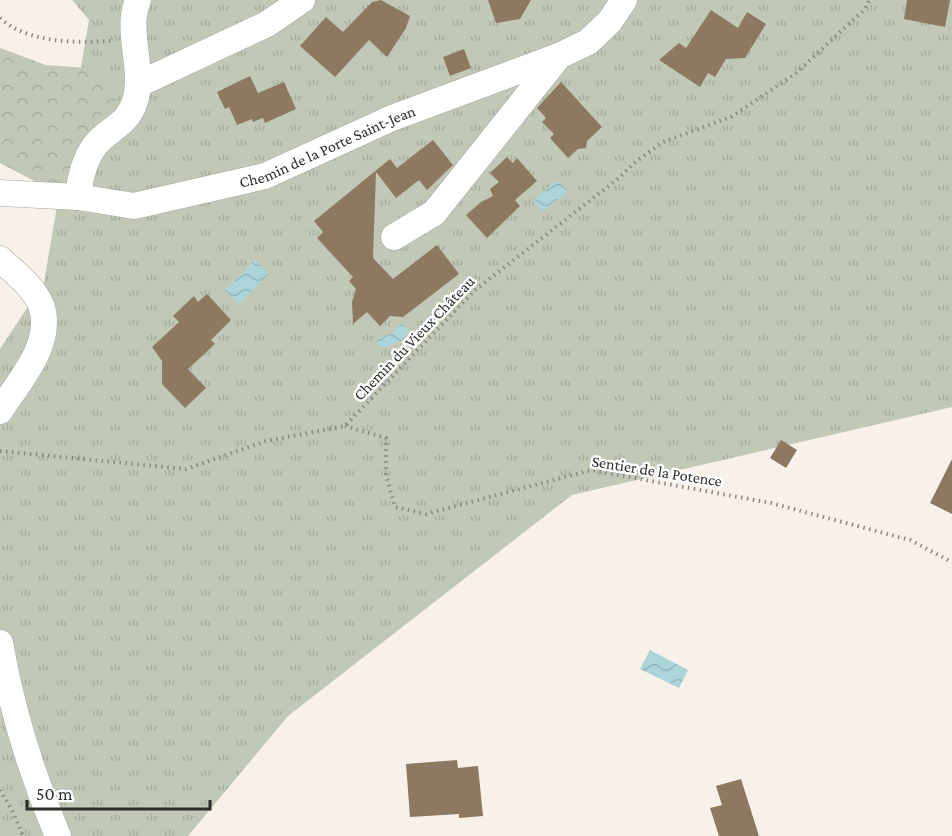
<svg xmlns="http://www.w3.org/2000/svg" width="952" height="836" font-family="'Crimson Pro',serif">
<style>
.grass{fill:url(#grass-tufts)}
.forest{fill:url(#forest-crowns)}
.water{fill:url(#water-waves)}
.building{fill:#8d7961}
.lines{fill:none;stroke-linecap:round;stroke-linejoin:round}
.minor-casing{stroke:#aaa49d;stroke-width:27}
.path{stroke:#8c8783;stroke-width:4;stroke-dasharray:1.5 4.5;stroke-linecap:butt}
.minor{stroke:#fff;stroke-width:26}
.labels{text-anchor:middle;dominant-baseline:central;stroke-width:5;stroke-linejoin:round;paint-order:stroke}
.street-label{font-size:16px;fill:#2f2d2a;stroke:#fff}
</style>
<defs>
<pattern id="grass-tufts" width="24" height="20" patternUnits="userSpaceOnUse" patternTransform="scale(1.5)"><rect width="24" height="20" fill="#c2c8b6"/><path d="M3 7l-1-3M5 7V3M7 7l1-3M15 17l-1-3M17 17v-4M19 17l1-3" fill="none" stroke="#a7ac9d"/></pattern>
<pattern id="forest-crowns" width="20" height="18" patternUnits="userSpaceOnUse" patternTransform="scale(1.5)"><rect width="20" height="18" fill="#c2c8b6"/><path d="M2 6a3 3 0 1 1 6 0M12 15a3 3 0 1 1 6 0" fill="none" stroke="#a7ac9d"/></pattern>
<pattern id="water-waves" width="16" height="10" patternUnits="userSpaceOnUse" patternTransform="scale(1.5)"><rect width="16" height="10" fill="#acd5da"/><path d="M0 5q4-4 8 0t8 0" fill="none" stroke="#94b7bb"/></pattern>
</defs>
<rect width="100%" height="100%" fill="#f8f1ea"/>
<path class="grass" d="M72,0h880v407l-380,88 -284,221 -100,120h-188v-487l44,-67 45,-262z"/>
<path class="forest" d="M0,48l46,17 57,4 16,26 -20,24 -40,75 -59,-31z"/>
<path class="water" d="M556,181l11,8v4l-24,18 -10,-10z
M255,260l14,14 -30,30 -14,-14z
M402,323l8,8 -11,11 -16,6 -6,-4 1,-6 13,-4z
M650,650l38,20 -9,18 -39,-19z"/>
<path class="building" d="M381,0l29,16 -4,12 -19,29 -18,-17 -34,37 -35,-31 26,-29 17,15 29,-30z
M488,0h43l-11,19 -24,4z
M907,0h43l-5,27 -41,-8z
M711,10l27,18 9,-16 19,12 -21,34 -19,1 -11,18 -7,-4 -8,14 -41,-27 20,-17 7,5z
M464,49l7,19 -21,8 -7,-19z
M250,76l8,17 26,-11 12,27 -31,14 -2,-5 -10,4 -1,-3 -15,6 -8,-18 -4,2 -8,-17z
M561,82l41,45 -15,14 -1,7 -8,1 -10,9 -18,-20 4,-4 -12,-12 4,-4 -9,-10z
M433,140l20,25 -26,25 -8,-10 -23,18 -20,-26 -3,86 20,21 44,-34 22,29 -56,43 -13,-1 -10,10 -13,-14 -14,12 -1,-22 4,-13 -7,-8 4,-4 -36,-39 6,-6 -9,-11 76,-62 7,9z
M507,157l6,6 4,-5 20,23 -22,19 5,6 -33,32 -21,-23 15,-13 12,-6 -3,-7 9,-7 -9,-9z
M207,294l24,26 -20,20 4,4 -27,25 18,19 -21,20 -23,-24v-23l-10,-14 27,-25 -6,-6 21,-20 4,6z
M781,440l16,10 -11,18 -16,-10z
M952,459v55l-22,-11z
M457,760l1,8 20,-2 5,50 -24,2v-4l-49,3 -4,-53z
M741,779l18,57h-40l-9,-28 12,-3 -6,-19z"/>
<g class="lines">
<g class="minor-casing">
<g id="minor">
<path d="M139,84l128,-60 35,-24"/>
<path id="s1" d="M0,193l78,4 56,9 131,-30 127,-58 167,-62 29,-14 22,-21 14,-21"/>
<path d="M78,197c2,-19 7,-42 21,-56 14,-14 30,-19 36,-40 10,-32 -10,-70 3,-101"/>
<path d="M394,237l40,-24 125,-157"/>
<path d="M0,259c14,13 34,28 41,46 14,38 -23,77 -41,106"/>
<path d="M0,643c12,68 31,130 58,193"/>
</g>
</g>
<path class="path" d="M0,18c27,25 75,25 111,23
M345,426l41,12v37l9,32 31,7 165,-44 180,33 139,37 42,22
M0,451l186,18 80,-28 79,-15 129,-135 145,-113 15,-15 29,-21 68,-25 64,-43 70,-65 4,-9
M0,790l12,20 11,26"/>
<use href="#minor" class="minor"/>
</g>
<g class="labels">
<g class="street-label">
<text stroke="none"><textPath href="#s1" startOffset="338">Chemin de la Porte Saint-Jean</textPath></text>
<text transform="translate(414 338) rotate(-46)">Chemin du Vieux Château</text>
<text transform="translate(657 471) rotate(9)">Sentier de la Potence</text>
</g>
</g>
<path d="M27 800v9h183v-9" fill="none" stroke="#2f2d2a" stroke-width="3"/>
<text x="36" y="800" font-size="18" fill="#2f2d2a" stroke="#ffffff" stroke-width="4.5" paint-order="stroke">50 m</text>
</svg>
